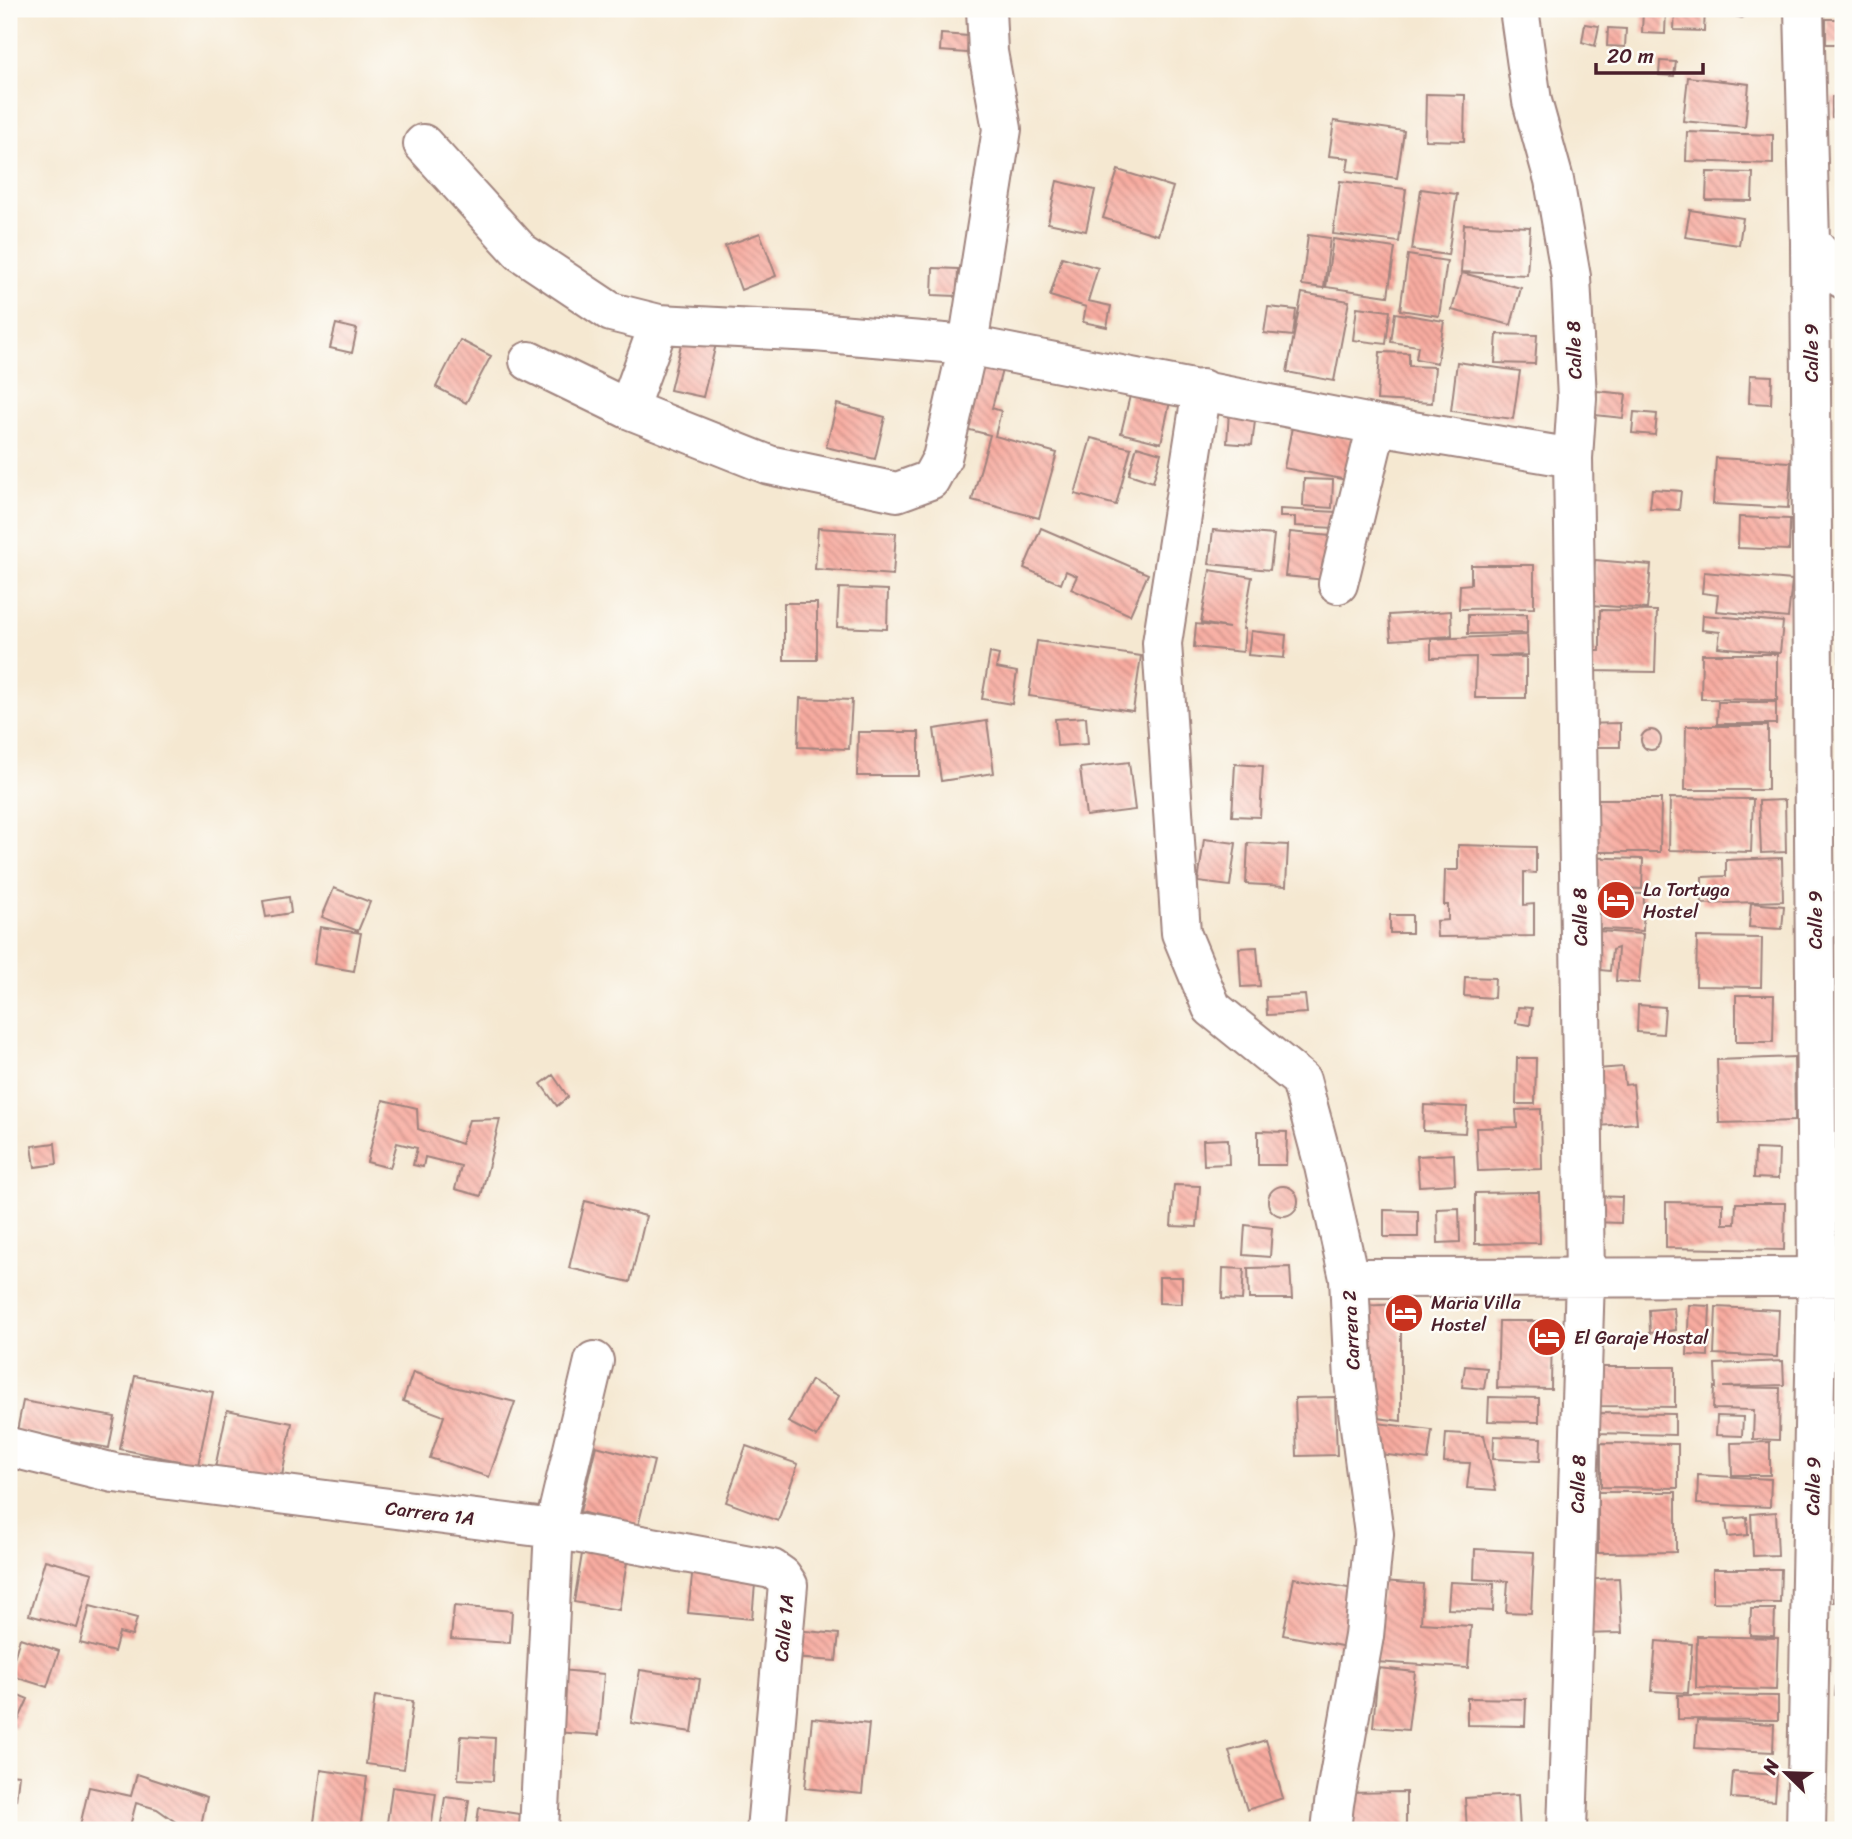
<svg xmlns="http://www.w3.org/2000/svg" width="1852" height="1839" font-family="Sriracha,sans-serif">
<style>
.building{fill:url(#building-back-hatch)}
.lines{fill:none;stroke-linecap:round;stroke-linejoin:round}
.street-casing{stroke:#a0847e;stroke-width:42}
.street{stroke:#fff;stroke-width:38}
.labels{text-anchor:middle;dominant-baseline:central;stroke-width:5;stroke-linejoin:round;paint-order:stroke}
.street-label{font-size:19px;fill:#4a1f2b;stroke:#fdfcf7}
.poi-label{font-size:19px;fill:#4a1f2b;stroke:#fdfcf7;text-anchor:start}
</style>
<defs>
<pattern id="building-back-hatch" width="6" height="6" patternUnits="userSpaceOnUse" patternTransform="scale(1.75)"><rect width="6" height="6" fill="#f8aca0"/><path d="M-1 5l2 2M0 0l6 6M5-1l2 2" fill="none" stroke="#cb8b83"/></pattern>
</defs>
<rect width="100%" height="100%" fill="#fdfcf7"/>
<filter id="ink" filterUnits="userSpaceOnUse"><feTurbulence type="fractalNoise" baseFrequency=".0143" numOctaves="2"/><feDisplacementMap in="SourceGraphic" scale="14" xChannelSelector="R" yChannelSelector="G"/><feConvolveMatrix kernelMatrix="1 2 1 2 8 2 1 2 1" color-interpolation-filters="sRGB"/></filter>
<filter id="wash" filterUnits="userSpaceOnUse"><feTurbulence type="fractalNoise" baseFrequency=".00686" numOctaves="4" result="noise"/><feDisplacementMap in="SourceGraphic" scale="28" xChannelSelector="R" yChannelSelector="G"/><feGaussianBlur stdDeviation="1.57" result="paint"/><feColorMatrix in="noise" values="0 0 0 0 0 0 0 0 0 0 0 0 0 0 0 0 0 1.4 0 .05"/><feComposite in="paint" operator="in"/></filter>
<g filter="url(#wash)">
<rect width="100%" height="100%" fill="#f5e8d1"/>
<g id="blocks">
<path class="building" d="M1643,9h23l-1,25 -23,-1z
M1675,9h30l-1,22 -30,-1z
M1730,9h22l-3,5 -7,4 -8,-2z
M1826,19h17v25h-17z
M1585,24l14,2 -4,20 -13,-4z
M1608,28l18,1 -1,18 -18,-1z
M941,34l27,2 -1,17 -27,-2z
M1660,61l16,1 -2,14 -15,-1z
M1688,77l61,7 -4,43 -62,-6z
M1426,94l39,1 -1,46 -39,-1z
M1832,97h11v21l-11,-1z
M1334,121l70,10 -7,47 -50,-7 2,-13 -20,-2z
M1687,132l86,3v29l-87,-3z
M1118,170l55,17 -15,48 -55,-17z
M1707,172l46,1 -1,28 -46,-1z
M1057,181l38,9 -9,41 -38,-8z
M1340,181l66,8 -7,53 -66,-8z
M1421,189l36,5 -9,61 -36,-5z
M1690,210l53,8 -4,27 -54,-8z
M1464,224l66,3 -3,48 -66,-3z
M760,233l16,43 -35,14 -16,-44z
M1308,235l22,3 -6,50 -22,-3z
M1333,239l62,9 -7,48 -62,-9z
M1408,255l39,6 -8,55 -39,-6z
M1062,257l36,11 -10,33 23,5 -4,21 -24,-5 3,-15 -36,-11z
M933,268l25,1 -1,27 -25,-1z
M1462,273l59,15 -10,37 -59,-15z
M1302,293l47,8 -15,80 -47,-9z
M1268,307l28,3 -3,26 -29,-3z
M1357,307l33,4 -4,33 -33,-4z
M1395,313l49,8 -7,42 -21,-4 2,-13 -27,-4z
M336,324l21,5 -5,24 -22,-5z
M684,332l33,8 -14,57 -33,-7z
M1497,334l40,1 -2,29 -40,-1z
M460,340l31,16 -25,47 -30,-16z
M1380,352l29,1v13l26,1 -3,36 -55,-3z
M1457,362l63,9 -7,48 -62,-8z
M983,365l19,5 -10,38 9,3 -6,25 62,17 -18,65 -67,-18 18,-65 -24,-6z
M1750,375l22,1 -1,28 -22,-1z
M1134,379l39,9 -12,55 -40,-10z
M1597,391l29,3 -3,24 -28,-3z
M837,404l48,13 -10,42 -49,-12z
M1229,411l27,2 -4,32 -25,-2z
M1634,412l23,2 -2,21 -23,-2z
M1292,427l62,12 -7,41 -63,-12z
M1091,438l40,10 -15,57 -41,-11z
M1137,446l24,7 -8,29 -24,-8z
M1716,458l75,4 -3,46 -75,-4z
M1304,479l29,1 -1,28 -29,-2z
M1652,489l29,2 -2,19 -29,-2z
M1280,509l57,3 -1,16 -41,-2v-9h-15z
M1739,517l51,2 -1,31 -51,-2z
M818,528l78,5 -3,42 -78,-6z
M1041,528l107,46 -18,41 -59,-26 6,-13 -11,-5 -5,13 -37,-16z
M1213,530l61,5 -4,35 -61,-6z
M1290,532l40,4 -4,44 -41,-4z
M1595,560l56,5 -4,44 -56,-4z
M1840,560h3v55h-2z
M1471,565h63v43l-75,1 1,-24 11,-1z
M1210,570l42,7 -9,52h2l-2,23 -49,-5 2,-23 33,4 -28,-5z
M1704,572l88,8 -4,38 -72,-7 2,-16 -16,-2z
M839,588l49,2 -1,39 -50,-2z
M784,603h33v57h-33z
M1600,610l57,1 -2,61 -66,-1v-20h11z
M1451,611l1,25 -61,4 -2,-25z
M1527,614v19l-59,1v-19z
M1703,615l80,7 -3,31 -62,-6 2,-15 -18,-2z
M1838,625h5v74h-3z
M1251,631l35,4 -2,23 -36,-3z
M1527,635l1,20 -40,1 38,1v41h-51l1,-41 -45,1v-19z
M1037,641l104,15 -8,55 -104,-15z
M990,653l9,2 -3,13 21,4 -5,32 -30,-5z
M1702,654h75v46l-76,-1z
M800,698l52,2 -3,49 -51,-2z
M1718,702h58v22h-59z
M1086,717l2,27 -31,2 -2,-27z
M987,721l7,52 -53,8 -7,-52z
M1620,723v24h-39l1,-23z
M1686,726h82v64h-83z
M1641 740a10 10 0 1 1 20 0a10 10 0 1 1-20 0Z
M858,732h61v44h-62z
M1129,762l6,48 -49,6 -6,-48z
M1235,764l28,2 -3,51 -28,-1z
M1670,798l83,1 -2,53 -82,-2z
M1595,799h66l-1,53h-65z
M1785,800l1,52 -25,1 -2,-52z
M1204,839l32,4 -6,43 -32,-4z
M1248,843l40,2 -2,41 -40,-2z
M1458,845l78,2v26l-12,-1v33l10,-1v32l-97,1 -1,-16 12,-1v-15h-4l1,-35h13z
M1575,857l68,2 -1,30 -68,-3z
M1782,858l1,43 -81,3v-27l24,-1v-16z
M334,888l36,14 -12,29 -36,-14z
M1584,892l60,2 -1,37 -60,-3z
M289,897l2,16 -25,4 -3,-16z
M1751,903l33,3 -2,23 -33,-2z
M1390,915h22v18h-22z
M1835,920h8v22l-7,1z
M320,927l41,6 -7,38 -40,-7z
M1583,930l60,4 -4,49 -23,-2 2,-33 -6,2 -2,21 -30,-3z
M1697,937l65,1 -1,49 -65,-1z
M1257,947l3,39 -19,1 -2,-39z
M1465,977l30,1 -1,20 -30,-2z
M1305,995l2,18 -40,2 -1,-18z
M1736,995h38l-1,47h-37z
M1638,1005l27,2 -2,27 -26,-2z
M1518,1007l14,1 -2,17 -14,-2z
M1794,1057l1,64 -76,2 -2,-63z
M1517,1058h19l-1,46h-19z
M1623,1067l2,18 8,-1 4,39 -39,3 -1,-57z
M553,1075l15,22 -11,9 -16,-22z
M383,1100l34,8 1,21 43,15 8,-24 31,-1 -19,77 -26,-7 6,-23 -36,-9 -2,10 -10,-2 4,-17 -20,-5 -7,25 -23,-6z
M1424,1105l43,2 -2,26 -42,-2z
M1541,1109l1,60 -64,2 -2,-43 41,-1 -1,-17z
M1258,1131l29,1 -1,33h-28z
M1228,1139l1,25 -25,1 -1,-25z
M55,1143l2,21 -22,3 -3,-21z
M1755,1149l24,1 -1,29 -24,-1z
M1454,1154l1,30 -36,2 -2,-30z
M1174,1185l26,1 -3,41 -26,-1z
M1268 1201a15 15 0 1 1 30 0a15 15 0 1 1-30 0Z
M1539,1192l1,51 -65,1v-51z
M1594,1196l28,1 -1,26 -28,-1z
M585,1201l61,15 -16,66 -61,-14z
M1666,1202l57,1v21h12l1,-21h49l-1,47 -118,-2z
M1459,1208l1,34 -22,1 -1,-34z
M1384,1210l34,1v26h-34z
M1245,1225l27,3 -2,29 -27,-2z
M1290,1267l2,32h-43l-1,-31z
M1223,1268l21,1 -2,31 -20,-1z
M1159,1277h23v27l-23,-1z
M1401,1304v117l-31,-4 -9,-111z
M1689,1305l21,1 -2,50 -21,-1z
M1716,1307l63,3 -2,47 -63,-3z
M1674,1308l2,22 -26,3 -1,-23z
M1499,1321h53l-1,68 -54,-1z
M1783,1361l1,24 -61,2 57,1 -1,52 -26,-1 1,-29 -41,-1 1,-22 2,1 -1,-24z
M1465,1366l22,2 -3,21 -22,-2z
M1598,1367h77v40l-77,-1z
M413,1372l41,15 61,15 -26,75 -59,-19 14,-42 -41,-15z
M135,1376l78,16 -15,73 -78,-16z
M811,1380l28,16 -22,41 -29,-15z
M1335,1397l2,58 -40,1 -2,-58z
M1489,1397l50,1v24l-51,-1z
M23,1401l92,16 -6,31 -92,-17z
M227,1410l65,13 -11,58 -66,-13z
M1596,1413l79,1v21l-79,-2z
M1717,1416l26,1 -1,19 -26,-1z
M1370,1422l62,8 -4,30 -48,-6z
M1446,1433l38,2 12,55 -29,-2 3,-25 -26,-1z
M1494,1436l47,2 -1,23 -47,-2z
M1770,1442v33h-38l-1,-32z
M1601,1443l77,1v44l-77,-1z
M596,1446l58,15 -16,65 -58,-14z
M746,1446l52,18 -20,57 -52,-19z
M1698,1475l73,4 -1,28 -73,-3z
M1598,1492h78v60l-78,1z
M1776,1512l2,43 -25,1 -2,-42z
M1747,1517l1,18 -20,2 -2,-18z
M1838,1540h5v39h-7z
M584,1542l45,8 -10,60 -45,-8z
M1475,1549l59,3 -3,61 -25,-1 2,-31 -34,-2z
M45,1560l48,13 -16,55 -48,-13z
M693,1567l63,5 -4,47 -64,-6z
M1713,1569h68l-1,34 -67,-1z
M1294,1578l70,13 -12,57 -69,-13z
M1619,1578l3,55 -44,1 -2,-54z
M1382,1581l41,3 -2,39 50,3 -3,42 -92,-6z
M1835,1581l8,1v20h-9z
M1450,1582l44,2 -1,27 -45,-2z
M90,1606l47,12 -5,18 -13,-3 -5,19 -34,-9z
M454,1606l58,5 -2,32 -59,-4z
M1751,1609h24l-1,27 -24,-1z
M794,1630l45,4 -3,27 -44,-3z
M1841,1632l2,1v62h-8z
M1697,1636l81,2 -2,52 -80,-2z
M20,1638l39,13 -12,36 -38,-12z
M1656,1641l36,3 -4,49 -36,-2z
M1378,1668l37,4 -7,58 -35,-3z
M560,1670l44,4 -5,61 -44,-3z
M640,1670l60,9 -8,53 -61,-9z
M9,1691l19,8 -13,29 -6,-3z
M1678,1695l100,1v24l-100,-1z
M375,1696l38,5 -9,68 -38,-5z
M1467,1698l59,1 -1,27 -58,-1z
M812,1718l57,6 -7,70 -57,-6z
M1697,1720l77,4 -1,28 -78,-4z
M461,1736l34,2 -2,43 -35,-2z
M1266,1740l17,58 -36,12 -18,-59z
M321,1770l46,7 -7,53h-47z
M1733,1772l44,3 -2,26 -44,-3z
M9,1774l10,1 -3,25 -7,-1z
M137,1774l70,23 -7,33h-13l-30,-21 -21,-6 -7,27h-50l10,-43 42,9z
M392,1787l44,6 -5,37h-45z
M1406,1792v38h-60v-37z
M1518,1795l2,35h-53l-2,-32z
M445,1797l24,3 -4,30h-25z
M479,1808l47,7 -2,15h-48z"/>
</g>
</g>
<g filter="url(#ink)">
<use href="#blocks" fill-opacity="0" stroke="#a0847e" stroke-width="2"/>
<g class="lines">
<g class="street-casing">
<path id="street" d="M1519,9l13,92 22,79 17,97 6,121 -4,60 12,821 -18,551
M1804,9l6,233 7,1034 -11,554
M423,144l98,108 90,60 48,12 156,8 153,13 409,80 196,33
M1810,242l33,37
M529,361l99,48 141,56 128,27 33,-12 12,-22 26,-113 34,-216 -14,-77 -2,-43
M1202,389l-40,254 19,290 31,75 89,72 23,86 25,112 5,103 20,153 -10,102 -30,168 -3,26
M628,409l31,-85
M1338,584l39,-159
M1349,1278l494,-1
M9,1447l105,26 440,56 218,40 10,7 6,9 -22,245
M539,1830l15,-301 40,-168"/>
</g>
<use href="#street" class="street"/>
</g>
</g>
<defs>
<g id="hotel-disc" transform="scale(2.0125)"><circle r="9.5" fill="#c8321e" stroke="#fdfcf7"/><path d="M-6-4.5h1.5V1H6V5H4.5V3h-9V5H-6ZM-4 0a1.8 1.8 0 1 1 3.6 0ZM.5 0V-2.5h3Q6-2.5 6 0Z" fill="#fff"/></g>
</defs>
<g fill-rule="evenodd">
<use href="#hotel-disc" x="1616" y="900"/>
<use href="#hotel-disc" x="1404" y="1313"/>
<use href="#hotel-disc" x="1547" y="1337"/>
</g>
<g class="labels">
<g class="street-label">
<text transform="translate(1574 350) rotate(-92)">Calle 8</text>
<text transform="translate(1811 353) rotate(-90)">Calle 9</text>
<text transform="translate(1580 917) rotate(-91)">Calle 8</text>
<text transform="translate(1815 920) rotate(-90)">Calle 9</text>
<text transform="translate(1351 1330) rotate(-93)">Carrera 2</text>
<text transform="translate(1578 1484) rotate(-88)">Calle 8</text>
<text transform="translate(1813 1486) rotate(-89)">Calle 9</text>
<text transform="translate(430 1513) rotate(7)">Carrera 1A</text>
<text transform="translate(784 1628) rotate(-85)">Calle 1A</text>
</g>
<g class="poi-label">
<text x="1643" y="889">La Tortuga<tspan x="1643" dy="22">Hostel</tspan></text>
<text x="1431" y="1302">Maria Villa<tspan x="1431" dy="22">Hostel</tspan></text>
<text x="1574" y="1337">El Garaje Hostal</text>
</g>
</g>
<rect width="1852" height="1839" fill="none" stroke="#fdfcf7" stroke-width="35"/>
<g transform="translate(1786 1773) rotate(293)" stroke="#fdfcf7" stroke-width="5" paint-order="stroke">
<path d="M0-5L12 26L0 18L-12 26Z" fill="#4a1f2b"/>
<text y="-10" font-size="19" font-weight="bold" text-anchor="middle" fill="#4a1f2b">N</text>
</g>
<path d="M1596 63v10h107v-10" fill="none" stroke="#4a1f2b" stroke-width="3.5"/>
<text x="1607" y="63" font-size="21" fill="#4a1f2b" stroke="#fdfcf7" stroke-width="5" paint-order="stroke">20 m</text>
</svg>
